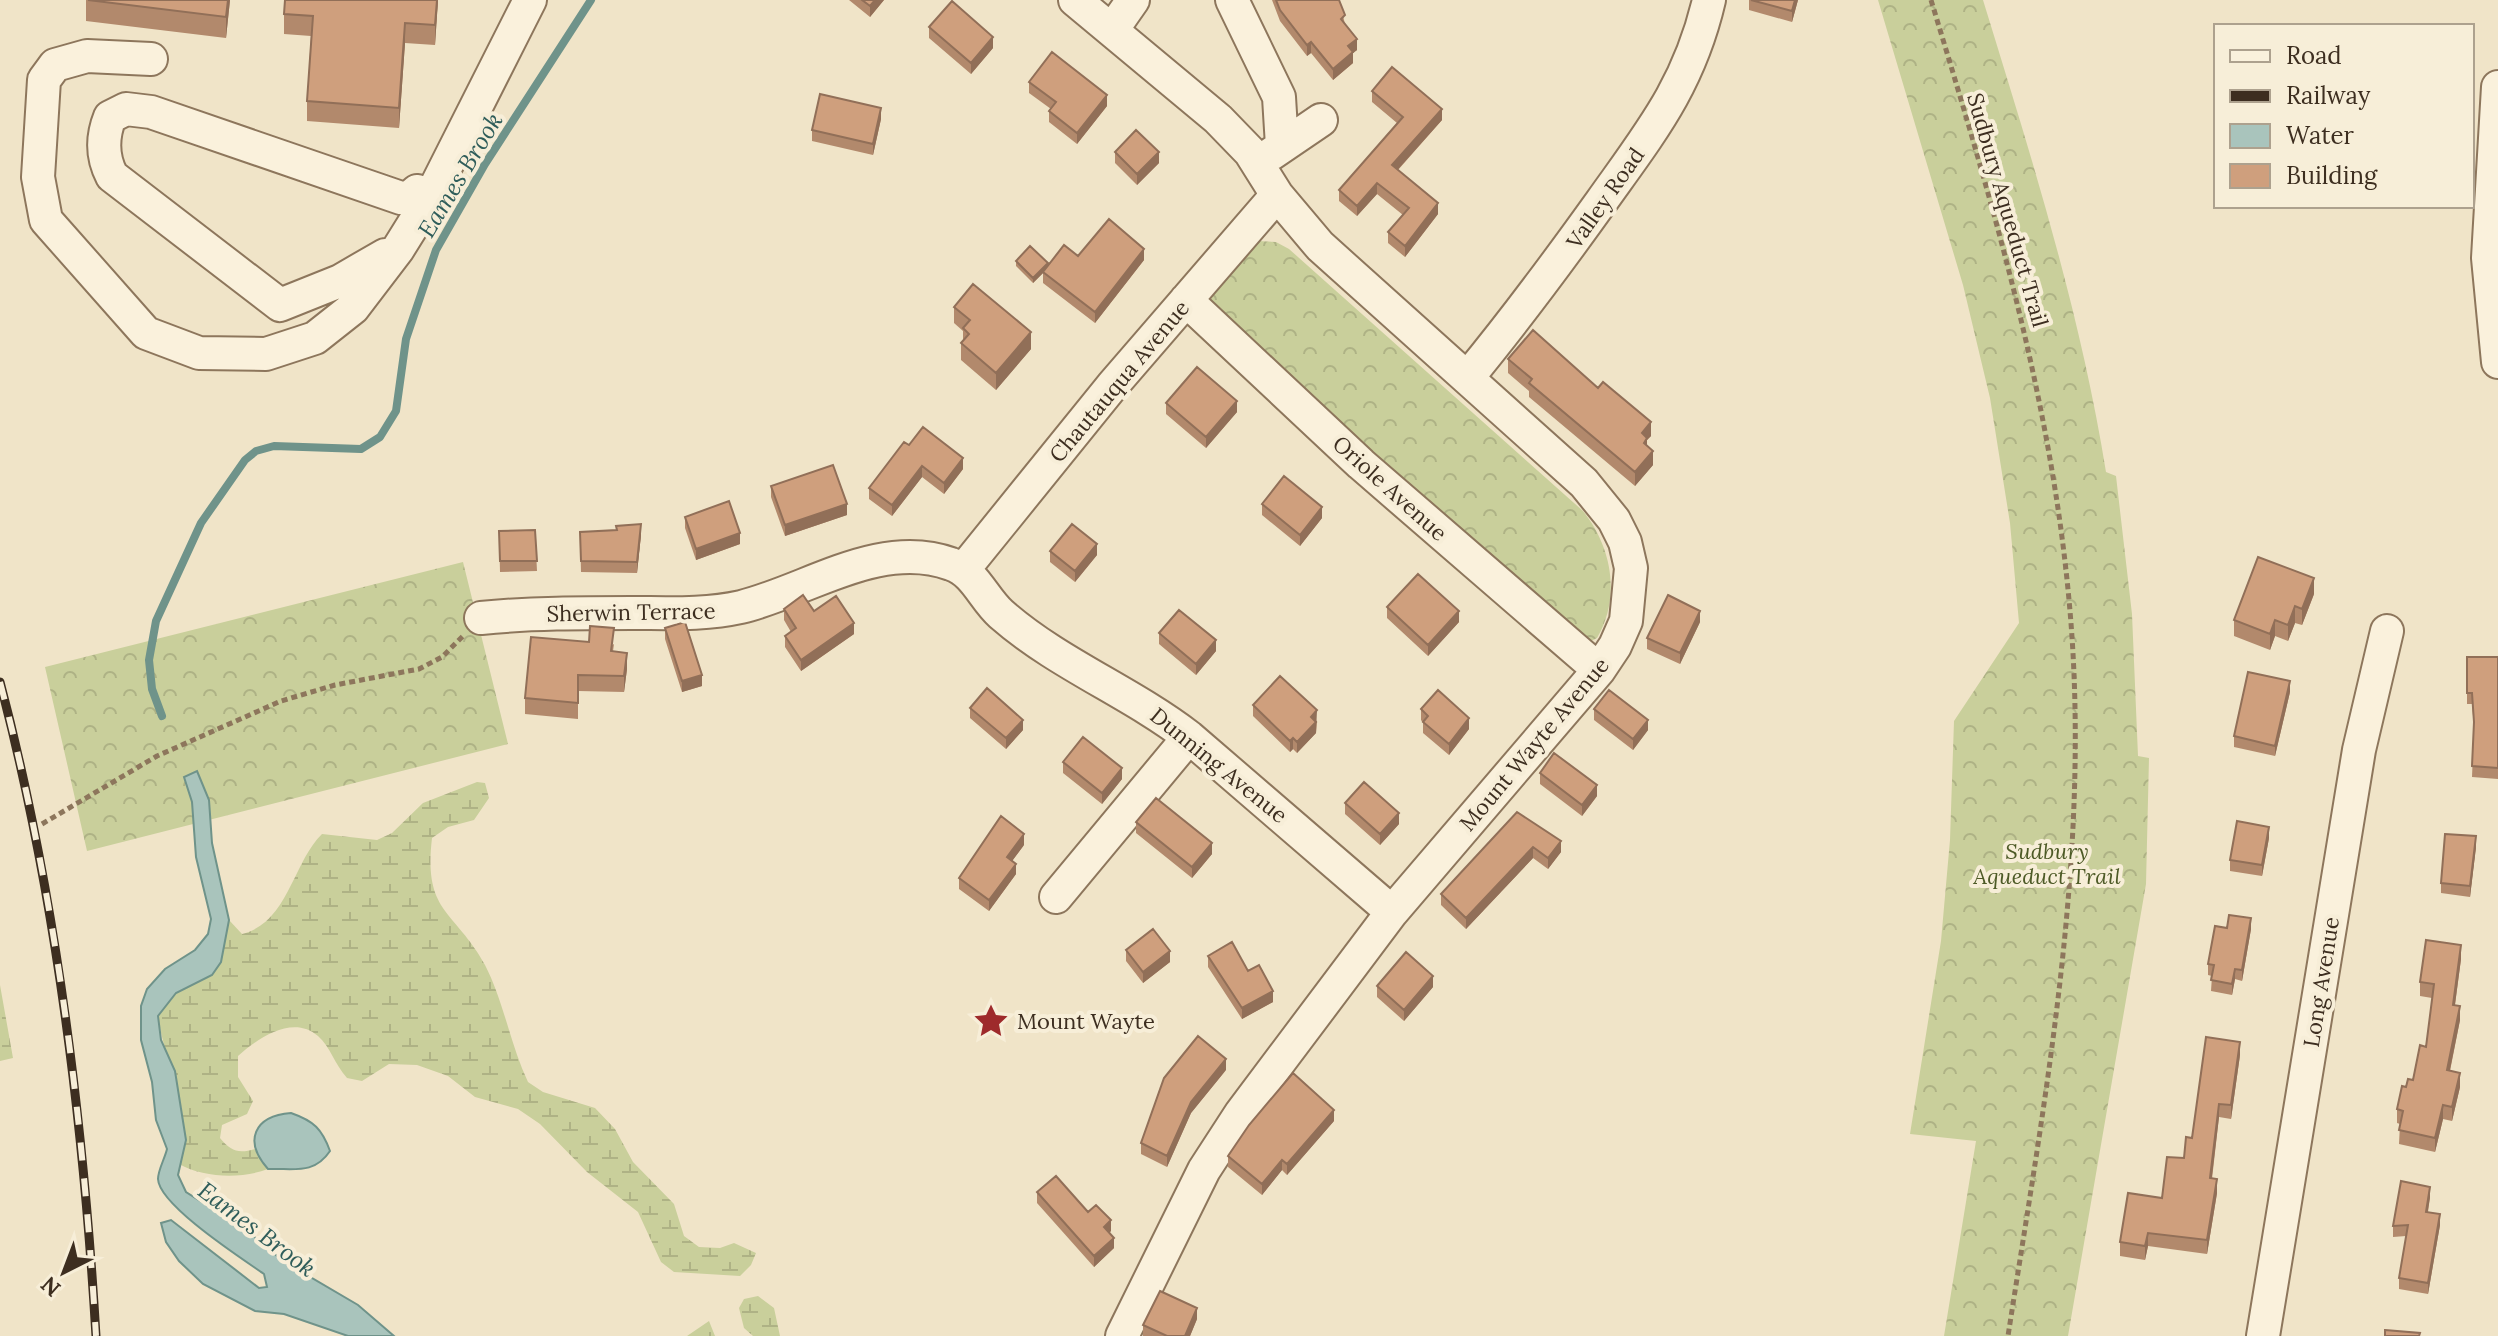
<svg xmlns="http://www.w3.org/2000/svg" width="2498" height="1336" font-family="Lora,serif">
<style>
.forest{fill:url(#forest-crowns)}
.wetland{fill:url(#wetland-marsh)}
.water{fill:#a9c4bc;stroke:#6f938a;stroke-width:2}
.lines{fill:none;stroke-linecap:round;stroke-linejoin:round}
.stream{stroke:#6f938a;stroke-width:8}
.minor-casing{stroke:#8d765c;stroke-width:36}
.path{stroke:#8d765c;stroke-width:5;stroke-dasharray:6 4;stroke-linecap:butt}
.minor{stroke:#faf1dc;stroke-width:32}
.rail-casing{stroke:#3d2e20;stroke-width:9}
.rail{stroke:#f7eed8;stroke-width:6;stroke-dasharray:18;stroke-linecap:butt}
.wall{fill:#b2896c}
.shaded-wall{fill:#916f58}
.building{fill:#cf9f7d;stroke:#916f58;stroke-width:2}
.labels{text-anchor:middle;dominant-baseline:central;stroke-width:8;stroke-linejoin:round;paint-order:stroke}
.street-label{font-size:22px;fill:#3d2e20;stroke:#f7eed8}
.park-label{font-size:22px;font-style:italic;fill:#4d5a26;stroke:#f7eed8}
.poi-label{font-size:22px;fill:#3d2e20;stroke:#f7eed8;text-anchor:start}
.water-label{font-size:24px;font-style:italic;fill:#2f5d5a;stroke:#f7eed8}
</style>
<defs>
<pattern id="forest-crowns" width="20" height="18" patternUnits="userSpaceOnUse" patternTransform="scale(2)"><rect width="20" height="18" fill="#c9cf9b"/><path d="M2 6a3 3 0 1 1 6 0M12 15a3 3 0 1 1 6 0" fill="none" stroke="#aeb285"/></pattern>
<pattern id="wetland-marsh" width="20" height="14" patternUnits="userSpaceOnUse" patternTransform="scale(2)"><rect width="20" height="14" fill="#c9cf9b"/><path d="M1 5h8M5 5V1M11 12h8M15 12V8" fill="none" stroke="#aeb285"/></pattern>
</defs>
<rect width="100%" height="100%" fill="#f0e4c8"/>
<path class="forest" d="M1878,0h105c48,156 97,310 123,472l10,4 16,138 6,142 11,2 -3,126 -78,452h-124l32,-195 -66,-7 31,-193 9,-101 4,-119 65,-98 -9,-100 -20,-125 -27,-113z
M1258,241l18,1 13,7 294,262c29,36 38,86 14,127l-10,5 -19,-8 -358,-332 1,-9z
M463,562l45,182 -421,107 -42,-184z"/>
<path class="wetland" d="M477,782l8,1 4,15 -15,22 -26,7 -16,11c-9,76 23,72 53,127 19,37 25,79 43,117l15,10 52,16 20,21 18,33 41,42 10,32 15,11 21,1 14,-5 22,10 -5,12 -11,11 -66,-4 -13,-10 -23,-50 -51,-40 -47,-48 -22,-15 -43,-12 -27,-21 -31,-11 -28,-1 -27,17 -15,-3c-12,-13 -17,-32 -29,-42 -25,-22 -60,2 -80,20v21l15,24 -6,13 -25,11 -2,13c11,13 18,16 35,11l13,20c-26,10 -64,9 -89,-5 16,-55 -14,-96 -21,-148l18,-23 36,-18 9,-13 8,-42 13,14c46,-11 51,-72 80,-100l55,6 15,-7 31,-30z
M0,985l13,73 -13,3z
M758,1296l16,12 6,28h-27l-9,-8 -5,-20 5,-9z
M709,1321l6,15h-28z"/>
<path class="water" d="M197,771l12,29 3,43 17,77 -8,42 -9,13 -36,18 -18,23 3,24 14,31 7,44 4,25 -8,35 8,17 59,37 38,32 75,44 36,31h-46l-64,-22 -29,-3 -52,-27 -24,-23 -13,-19 -5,-19 10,-3 88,68 8,-1 -3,-13c-23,-16 -105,-69 -106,-95 0,-9 7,-21 9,-30l-11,-29 -4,-38 -11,-42v-34l6,-17 18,-20 30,-19 13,-16 3,-15 -15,-62 -4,-55 -8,-25z
M291,1113c23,8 31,16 39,38 -16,24 -36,17 -62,18 -25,-28 -14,-53 23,-56z"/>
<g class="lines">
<path class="stream" d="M162,716l-10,-27 -3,-29 7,-39 45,-98 44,-63 11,-9 18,-5 87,3 19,-12 16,-26 10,-72 30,-89 49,-86 106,-164"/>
<g class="minor-casing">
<path id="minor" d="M1075,0l143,119 32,33 27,43 43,51 264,237 30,37 11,22 6,26 -5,53 -11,25 -16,24 -207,242 -151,201 -37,57 -82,166
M1232,0l47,97 3,49
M1112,30l21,-30
M151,59l-64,-3 -32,9 -11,15 -6,97 8,43 100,113 53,20 67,1 49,-16 38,-30 45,-59 33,-53 99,-196
M2498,87l-10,171 10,104
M1271,154l50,-34
M385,255l-45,26 -60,24 -168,-129c-10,-19 -10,-39 -2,-59l16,-8 25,3 250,86h8l8,-7
M1186,300l175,164 238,206
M1468,377c47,-57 90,-115 133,-175 49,-69 88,-116 108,-202
M964,569l148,-183 165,-191
M481,618c50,-5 101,-5 151,-5 36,0 73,2 109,-6 66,-16 139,-69 210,-43 24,8 32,34 50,50 57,50 128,77 188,123l203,175
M1056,897l133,-160
M2263,1336l96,-586 28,-119"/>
</g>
<path class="path" d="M1931,0c61,201 121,400 139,611 21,243 -25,486 -62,725
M42,824l115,-68 124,-55 54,-16 84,-16 23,-12 21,-21"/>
<use href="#minor" class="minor"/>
<g class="rail-casing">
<path id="rail" d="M0,682c56,213 83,435 96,654"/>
</g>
<use href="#rail" class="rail"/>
</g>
<path class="wall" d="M86,0h144l-4,38 -140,-17z
M438,0l-3,45 -30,-2 -6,85 -92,-7v-20l4,-65 -27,-2v-20z
M849,0h35l-14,17z
M1272,0h67l6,24 12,26 -4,3v10l-20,17 -22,-27 -4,3 -27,-35z
M1749,0h49l-6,22 -43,-12z
M929,27l64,21 -22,26 -42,-36z
M1029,82l78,24 -30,38 -28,-22v-11l2,-2 -22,-16z
M1372,91l70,29 -44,50 40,44 -33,43 -17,-14v-11l15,-17 -26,-21 -20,22 -18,-15v-11l58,-67 -25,-21z
M881,119l-8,36 -61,-14v-11z
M1115,152l44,11 -22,22 -22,-22z
M1078,256l66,4 -49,63 -52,-40v-10l-10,10 -17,-17v-5l32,5z
M954,307l77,42 -35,41 -35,-30v-17l2,-2v-10l-9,-8z
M1508,359l143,77 -4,4v6l6,19 -18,21 -106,-89v-6l-21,-18z
M1166,403l71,9 -31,36 -40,-34z
M909,445l54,24 -19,25 -22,-17 -30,39 -23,-17v-11z
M771,486l76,29 -62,21 -14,-39z
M1262,504l60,14 -22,28 -38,-31z
M685,517l55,27 -44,16 -11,-32z
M535,530l2,41 -37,1 -1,-41z
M580,532l61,3 -4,38 -56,-1z
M1050,551l47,4 -22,27 -25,-20z
M2314,594l-12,31 -7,-2 -7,18 -13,-5 -5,14 -36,-14v-16z
M1387,607l72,15 -31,34 -41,-38z
M784,609l30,2 40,23 -53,37 -16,-24v-11l6,-4 -7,-12z
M1700,622l-20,42 -33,-15v-11z
M665,628l37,58 -20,6 -17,-53z
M1159,633l57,18 -20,24 -37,-31z
M614,644l-1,7 14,18 -3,23 -46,-1v28l-53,-5v-16z
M2467,657h31v122l-26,-2 2,-49 -2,-24h-5z
M2290,692l-15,64 -41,-9v-11z
M1253,705l64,16 -1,12 -19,20 -4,-4 -3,3 -37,-36z
M970,708l53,22 -17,19 -36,-31z
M1421,709l48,20 -20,26 -26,-22v-10l-2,-3z
M1594,709l54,21 -15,20 -39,-30z
M1063,762l59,17 -20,25 -39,-31z
M1540,773l57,23 -15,20 -42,-32z
M1345,803l54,21 -19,21 -35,-31z
M1517,812l44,40 -13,17 -15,-11 -67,71 -25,-24v-11z
M1136,822l76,32 -20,24 -56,-45z
M2269,838l-7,38 -32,-5v-11z
M1024,845l-12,16 4,13 -27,37 -30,-22v-11z
M2476,847l-6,50 -29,-4v-10z
M2227,928l24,1 -9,52 -7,-2 -3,16 -21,-4 1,-15 -4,-1v-11z
M1126,950l44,12 -27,21 -17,-22z
M1208,956l40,15 25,31 -31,17 -34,-52z
M2461,959l-6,46 5,15 -10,51 10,16 -8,34 -9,-2 -8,33 -36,-8 1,-20 -3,-1v-14l9,-22 7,-7 13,-33 6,-49 -12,-2v-14z
M1377,986l56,1 -29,34 -27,-24z
M2240,1055l-9,64 -12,-2 -7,62 5,14 -10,61 -59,-8 -3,14 -25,-4v-14l42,-44 22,-40 8,-20z
M1226,1070l-35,43 -24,54 -26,-13v-11z
M1334,1121l-47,54 -5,-5 -20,25 -34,-28v-11z
M1037,1192l51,20 23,19 -1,1 4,16 -20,19 -57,-64z
M2430,1197l-2,15 12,13 -12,69 -29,-5v-11l7,-42 -13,1v-11z
M1197,1319l-7,17h-47v-11z"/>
<path class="shaded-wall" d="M228,0h2l-4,38v-21z
M437,0h1l-3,45v-20z
M875,0h9l-14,17v-11z
M1795,0h3l-6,22v-11z
M405,23v20l-6,85v-20z
M993,37v11l-22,26v-11z
M1357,39v11l-4,3v10l-20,17v-11l15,-23z
M1311,42v11l-4,3v-11z
M1107,95v11l-30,38v-11z
M881,108v11l-8,36v-11z
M1442,109v11l-50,56v-11z
M1159,152v11l-22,22v-11z
M1377,183v11l-20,22v-10z
M1438,203v11l-33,43v-11z
M1144,249v11l-49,63v-11z
M1048,263v5l-15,15v-5z
M1031,332v17l-35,41v-17z
M1237,401v11l-31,36v-11z
M1651,422v14l-4,4v12l-5,-19z
M1653,451v14l-18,21v-14z
M963,458v11l-19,25v-11z
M922,466v11l-30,39v-11z
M847,504v11l-62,21v-11z
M1322,507v11l-22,28v-11z
M641,524v11l-4,38v-11z
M740,533v11l-44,16v-11z
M1097,544v11l-22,27v-11z
M2314,578v16l-12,31v-16z
M2295,606v17l-7,18v-16z
M1459,611v11l-31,34v-11z
M1700,611v11l-20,42v-11z
M2275,620v16l-5,14v-16z
M854,623v11l-53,37v-11z
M1216,640v11l-20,24v-11z
M627,653v16l-3,23v-16z
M702,675v11l-20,6v-11z
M2290,681v11l-15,64v-10z
M1317,710l-1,23 -19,20v-11l14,-25z
M1469,718v11l-20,26v-11z
M1023,720v10l-17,19v-11z
M1648,720v10l-15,20v-11z
M1293,738v11l-3,3v-11z
M1122,768v11l-20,25v-11z
M1597,785v11l-15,20v-11z
M1399,813v11l-19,21v-11z
M2269,827v11l-7,38v-11z
M1024,834v11l-17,23v-11z
M2476,836v11l-6,50v-11z
M1561,841v11l-13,17v-11z
M1212,843v11l-20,24v-11z
M1533,847v11l-67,71v-11z
M1016,864v10l-27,37v-11z
M2251,918v11l-9,52v-11z
M2461,945v14l-8,60v-14z
M1170,951v11l-27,21v-11z
M2235,969v10l-3,16v-11z
M1433,976v11l-29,34v-11z
M1273,991v11l-31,17v-11z
M2460,1006v14l-13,64v-14z
M2240,1042v13l-9,64v-14z
M1226,1059v11l-35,43 -24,54v-11l24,-54z
M2460,1073v14l-8,34v-14z
M2219,1104v13l-9,75v-14z
M2443,1105v14l-8,33v-14z
M1334,1110v11l-47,54v-11z
M1282,1160v10l-20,25v-11z
M2217,1179v14l-10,61v-14z
M2430,1187v10l-4,25v-10z
M2440,1214v11l-12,69v-11z
M1111,1220v11l-7,6v-10z
M2148,1233v13l-3,14v-14z
M1114,1238v10l-20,19v-11z
M1197,1308v11l-7,17h-5z"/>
<path class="building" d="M88,0h140l-2,17z
M285,0h152l-2,25 -30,-2 -6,85 -92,-7 6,-85 -29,-2z
M862,0h13l-5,6z
M1276,0h63l6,15 -4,4 16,20 -9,7 5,6 -20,17 -22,-27 -4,3 -27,-35z
M1751,0h44l-3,11z
M952,1l41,36 -22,26 -42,-36z
M1052,52l55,43 -30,38 -28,-22 7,-9 -27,-20z
M1392,67l50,42 -50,56 46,38 -33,43 -17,-14 21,-24 -32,-25 -20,23 -18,-16 64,-73 -31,-26z
M820,94l61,14 -8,36 -61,-14z
M1136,130l23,22 -22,22 -22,-22z
M1109,219l35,30 -49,63 -52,-40 21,-27 14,11z
M1030,246l18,17 -15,15 -17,-17z
M973,284l58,48 -35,41 -35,-30 8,-9 -6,-6 7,-8 -16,-13z
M1533,330l65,58 5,-6 48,40 -9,11 5,5 -3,5 9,8 -18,21 -106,-89 3,-4 -24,-20z
M1197,367l40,34 -31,36 -40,-34z
M923,427l40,31 -19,25 -22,-17 -30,39 -23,-17 35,-46 5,3z
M833,465l14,39 -62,21 -14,-39z
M1284,476l38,31 -22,28 -38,-31z
M729,501l11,32 -44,16 -11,-32z
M641,524l-4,38 -56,-1 -1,-29 37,-2 -1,-4z
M1072,524l25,20 -22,27 -25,-20z
M535,530l2,31h-37l-1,-30z
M2258,557l56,21 -12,31 -7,-3 -7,19 -13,-5 -5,14 -36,-14z
M1418,574l41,37 -31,34 -41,-38z
M803,595l11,16 22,-15 18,27 -53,37 -16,-24 11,-8 -12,-19z
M1668,595l32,16 -20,42 -33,-15z
M1179,610l37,30 -20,24 -37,-31z
M685,622l17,53 -20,6 -17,-53z
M590,626l24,2 -3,23 16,2 -3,23 -46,-1v28l-53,-5 6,-61 58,5z
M2467,657h31v111l-26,-2 2,-44 -2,-29h-5z
M2248,672l42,9 -15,65 -41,-10z
M1280,676l37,34 -6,7 5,5 -19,20 -4,-4 -3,3 -37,-36z
M987,688l36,32 -17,18 -36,-30z
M1438,690l31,28 -20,26 -26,-22 5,-6 -7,-7z
M1609,690l39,30 -15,19 -39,-30z
M1083,737l39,31 -20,25 -39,-31z
M1554,753l43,32 -15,20 -42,-32z
M1364,782l35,31 -19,21 -35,-31z
M1156,798l56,45 -20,24 -56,-45z
M1517,812l44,29 -13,17 -15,-11 -67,71 -25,-24z
M1001,816l23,18 -17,23 9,7 -27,36 -30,-22z
M2237,821l32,6 -7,38 -32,-5z
M2445,834l31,2 -6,50 -29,-3z
M2229,915l22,3 -9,52 -7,-1 -3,15 -21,-4 3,-15 -6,-1 7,-38 12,2z
M1153,929l17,22 -27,21 -17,-22z
M2426,940l35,5 -8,60 7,1 -13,64 13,3 -8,34 -9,-2 -8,33 -36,-8 4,-19 -6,-2 5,-23 4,1 2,-8 5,1 7,-35 6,2 8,-63 -14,-2z
M1232,942l16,29 11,-6 14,26 -31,17 -34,-52z
M1406,952l27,24 -29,34 -27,-24z
M1198,1036l28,23 -35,43 -24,54 -26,-13 23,-65z
M2206,1037l34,5 -9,63 -12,-1 -9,74 7,1 -10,61 -59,-7 -3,13 -25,-4 8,-49 34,5 5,-41 17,1 2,-21 6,1z
M1293,1073l41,37 -47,54 -5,-4 -20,24 -34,-28 21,-31z
M1056,1176l32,36 8,-7 15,15 -7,7 10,11 -20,18 -57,-64z
M2401,1181l29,6 -4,25 14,2 -12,69 -29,-5 9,-53 -15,1z
M1160,1291l37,17 -12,28h-18l-24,-11z
M2385,1330l35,3 -1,3h-34z"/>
<defs>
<g id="sight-bare" transform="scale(2.76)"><path d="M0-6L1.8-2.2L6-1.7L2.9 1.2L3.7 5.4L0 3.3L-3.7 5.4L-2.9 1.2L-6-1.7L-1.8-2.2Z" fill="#9e2a2b" stroke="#f7eed8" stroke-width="2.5" paint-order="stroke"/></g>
</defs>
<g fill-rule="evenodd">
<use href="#sight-bare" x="991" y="1021"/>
</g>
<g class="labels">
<g class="street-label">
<text transform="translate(1605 198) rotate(-55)">Valley Road</text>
<text transform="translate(2008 210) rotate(74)">Sudbury Aqueduct Trail</text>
<text transform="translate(1119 381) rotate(-50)">Chautauqua Avenue</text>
<text transform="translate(1390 488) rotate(42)">Oriole Avenue</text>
<text transform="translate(631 612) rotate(-1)">Sherwin Terrace</text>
<text transform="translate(1534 744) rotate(-50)">Mount Wayte Avenue</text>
<text transform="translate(1219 765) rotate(39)">Dunning Avenue</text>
<text transform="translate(2321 982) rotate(-81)">Long Avenue</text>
</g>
<g class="park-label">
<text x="2047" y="851">Sudbury<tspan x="2047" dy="25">Aqueduct Trail</tspan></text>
</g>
<g class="poi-label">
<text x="1017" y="1021">Mount Wayte</text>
</g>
<g class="water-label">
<text transform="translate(460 175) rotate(-59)">Eames Brook</text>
<text transform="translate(257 1229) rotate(37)">Eames Brook</text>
</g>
</g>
<rect x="2214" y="24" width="260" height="184" fill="#f7eed8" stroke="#ada18e" stroke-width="2"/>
<rect x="2230" y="50" width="40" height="12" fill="#faf1dc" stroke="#ada18e" stroke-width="2"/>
<text x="2286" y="64" font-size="24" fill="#3d2e20">Road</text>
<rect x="2230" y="90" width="40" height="12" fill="#3d2e20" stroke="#ada18e" stroke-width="2"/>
<text x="2286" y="104" font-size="24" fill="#3d2e20">Railway</text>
<rect x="2230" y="124" width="40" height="24" fill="#a9c4bc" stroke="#ada18e" stroke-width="2"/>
<text x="2286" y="144" font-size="24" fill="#3d2e20">Water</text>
<rect x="2230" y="164" width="40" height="24" fill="#cf9f7d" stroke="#ada18e" stroke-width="2"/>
<text x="2286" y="184" font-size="24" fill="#3d2e20">Building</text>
<g transform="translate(64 1272) rotate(222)" stroke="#f7eed8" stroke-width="6" paint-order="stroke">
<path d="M0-6L14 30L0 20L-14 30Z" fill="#3d2e20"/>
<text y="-12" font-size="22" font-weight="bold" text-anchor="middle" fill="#3d2e20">N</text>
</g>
</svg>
